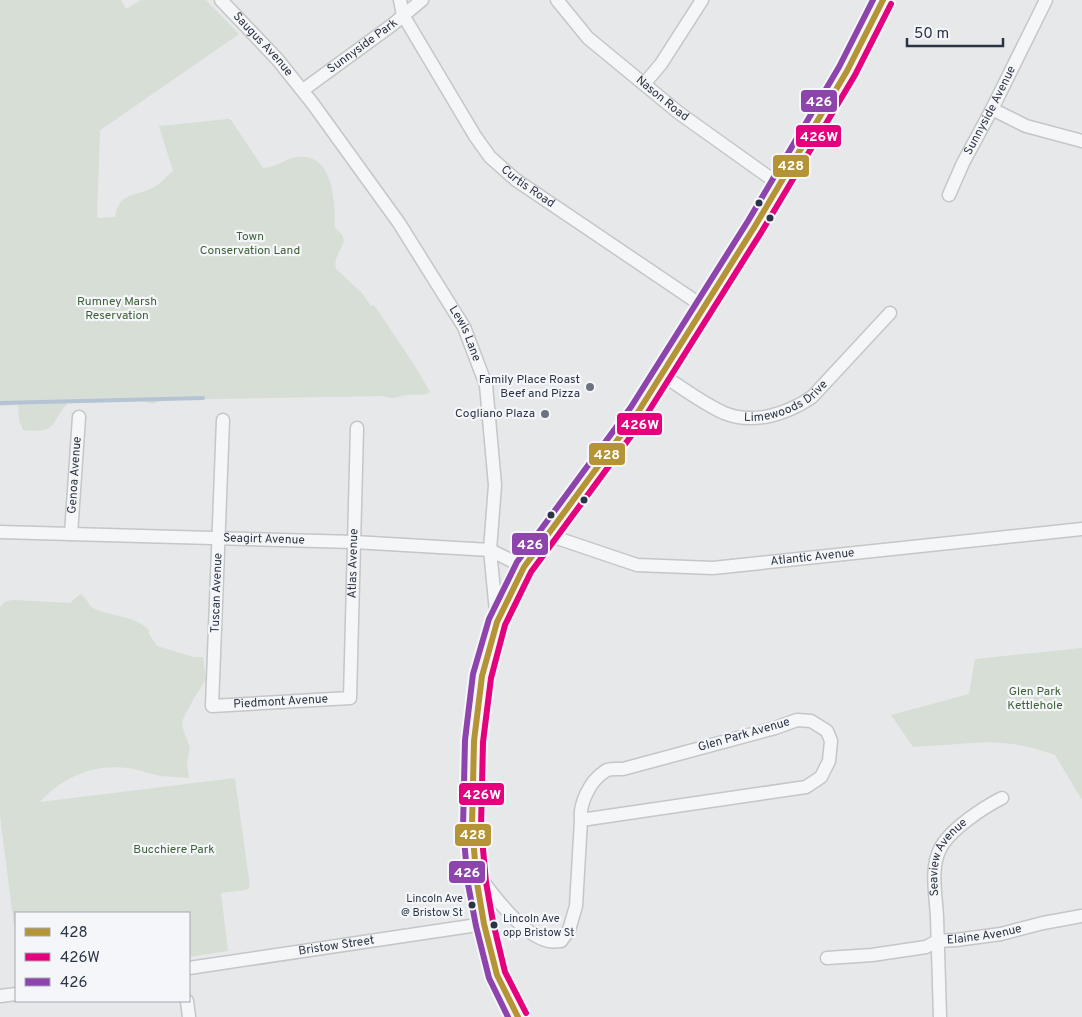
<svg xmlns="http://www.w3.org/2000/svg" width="1082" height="1017" font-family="Overpass,sans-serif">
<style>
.green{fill:#d6ded6}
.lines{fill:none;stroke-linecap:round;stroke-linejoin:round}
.stream{stroke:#b4c4d5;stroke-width:4}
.minor-casing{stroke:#c4c6c8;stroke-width:15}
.major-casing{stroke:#c2c5c8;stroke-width:19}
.minor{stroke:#f5f6f7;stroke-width:12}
.major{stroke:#f8f8f8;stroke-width:16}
.bus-1-casing{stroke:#f4f6f9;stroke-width:10}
.bus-2-casing{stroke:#f4f6f9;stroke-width:10}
.bus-3-casing{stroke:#f4f6f9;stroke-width:10}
.bus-1{stroke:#b59435;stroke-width:6}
.bus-2{stroke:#e5007d;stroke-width:6}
.bus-3{stroke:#8e44ad;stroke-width:6}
.bus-dot{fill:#2b3445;stroke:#f4f6f9;stroke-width:2}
.poi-dot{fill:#6c737f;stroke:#f4f6f9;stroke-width:2}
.labels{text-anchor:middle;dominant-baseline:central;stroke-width:4.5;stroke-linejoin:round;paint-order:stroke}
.bus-label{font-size:11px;fill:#2b3445;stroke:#f4f6f9;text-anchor:end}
.street-label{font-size:12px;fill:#2b3445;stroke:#f4f6f9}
.park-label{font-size:12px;fill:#3f6138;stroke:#f4f6f9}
.poi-label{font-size:12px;fill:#2b3445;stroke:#f4f6f9;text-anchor:end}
.line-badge{stroke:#f4f6f9;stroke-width:2}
.badge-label{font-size:14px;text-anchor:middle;font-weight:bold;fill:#fff}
</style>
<rect width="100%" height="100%" fill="#e6e8ea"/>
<path class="green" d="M0,0h121l5,9 15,-9h65l33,34 -140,97h1l-3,87 18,-1c4,-26 22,-20 39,-30 8,-4 12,-11 19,-16l-14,-45 69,-7 3,1 32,48c12,0 22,-9 34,-11 37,-5 38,46 38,70 2,3 7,7 8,10 4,8 -11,19 -7,32l26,24 9,13 3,-1 39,58 17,29c-9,5 -16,1 -25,3 -8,2 -13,5 -21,1l-221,4 -11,4 -9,-3 -75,2c-19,20 -9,31 -45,27l-4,-10 -1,-15 -18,1z
M80,594c7,3 7,10 13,14 18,9 41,7 56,22v4l8,12 37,11h9l3,22 -13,21 -10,19 -1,7 8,22 -3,14 2,16c-9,-1 -19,-1 -28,-2 -11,-2 -22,-7 -34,-8 -33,-4 -65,9 -87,34l195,-24 15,109 -4,3 -25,3 7,58 -39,6v-44h-173v12l-2,1 -14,-110v-209l6,-6 8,-1 56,3z
M1082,648v152l-27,-45 -22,-7 -19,-4 -26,-2 -75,5 -22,-32 78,-21 6,-35z"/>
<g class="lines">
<path class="stream" d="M0,403l203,-5"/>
<g class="minor-casing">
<g id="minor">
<path id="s1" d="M221,0l57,60 35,44 86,119 65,104 22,58 9,100 -5,65 7,72"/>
<path id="s2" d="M400,0l3,15 72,121 15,21 26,23 188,127"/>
<path id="s3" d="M557,0l31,38 91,75 101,72"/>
<path d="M644,84l17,-20 41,-64"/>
<path id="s4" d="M303,90l89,-65 30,-25"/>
<path d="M992,109l34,17 56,15"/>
<path id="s5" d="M949,195l14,-32 29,-54 54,-109"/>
<path id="s6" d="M661,374c20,13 41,29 63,39 30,12 63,1 88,-16l78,-84"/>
<path id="s7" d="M223,420l-11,286 138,-8 7,-270"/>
<path id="s8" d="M0,532l354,10 136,8 34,17"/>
<path id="s9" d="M71,534l8,-117"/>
<path id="s10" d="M548,535l89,30 76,3 369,-39"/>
<path d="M476,871c14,21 47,65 73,70 4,1 8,0 12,0l8,-11 7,-24 5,-86 225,-33 15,-10 8,-16 2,-20 -4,-10 -16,-10 -14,-1 -22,8 -152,41c-6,0 -15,-1 -19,3 -14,9 -25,32 -23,48"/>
<path id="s11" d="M827,958l45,-3 54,-8 11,-6 19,-1 45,-6 42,-11 39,-7"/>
<path id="s12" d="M189,968l295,-44"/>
<path d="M0,996l16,-2"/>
<path d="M187,1001l2,16"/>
<path id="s13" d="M940,1017c-1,-33 -2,-67 -3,-100 -1,-22 -7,-48 3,-68 9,-19 44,-42 62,-51"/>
</g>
</g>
<g class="major-casing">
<path id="major" d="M518,1017l-21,-42 -13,-51 -7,-41 -5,-56 2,-86 8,-65 15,-54 27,-55 69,-92 45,-63 117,-186 92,-155 36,-71"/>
</g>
<use href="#minor" class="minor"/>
<use href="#major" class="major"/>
<g class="bus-1-casing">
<path id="bus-1" d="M518,1017l-21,-42 -13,-51 -7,-41 -5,-56 2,-86 8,-65 15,-54 27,-55 114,-155 117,-186 92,-155 36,-71"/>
</g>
<g class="bus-2-casing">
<path id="bus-2" d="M526,1013l-21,-41 -12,-50 -7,-40 -5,-55 2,-85 8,-64 14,-53 26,-53 114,-155 117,-186 93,-156 36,-71"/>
</g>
<g class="bus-3-casing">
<path id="bus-3" d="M508,1017l-19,-39 -13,-52 -8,-42 -5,-56 2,-88 8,-66 16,-55 28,-57 114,-155 117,-186 91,-154 34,-67"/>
</g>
<use href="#bus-1" class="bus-1"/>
<use href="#bus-2" class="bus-2"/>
<use href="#bus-3" class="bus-3"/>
</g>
<g class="bus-dot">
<circle cx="759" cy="203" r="4.5"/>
<circle cx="770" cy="218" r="4.5"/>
<circle cx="584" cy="500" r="4.5"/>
<circle cx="551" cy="515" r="4.5"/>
<circle cx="472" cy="905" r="4.5"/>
<circle cx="494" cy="925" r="4.5"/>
</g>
<g class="poi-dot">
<circle cx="590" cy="387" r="5"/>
<circle cx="545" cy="414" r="5"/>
</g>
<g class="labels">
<g class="bus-label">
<text x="463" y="899">Lincoln Ave<tspan x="463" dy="14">@ Bristow St</tspan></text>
<text x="503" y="919" text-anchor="start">Lincoln Ave<tspan x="503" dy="14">opp Bristow St</tspan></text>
</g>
<g class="street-label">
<text stroke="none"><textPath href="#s1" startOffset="61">Saugus Avenue</textPath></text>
<text stroke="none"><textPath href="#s4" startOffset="74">Sunnyside Park</textPath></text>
<text stroke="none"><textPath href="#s3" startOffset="145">Nason Road</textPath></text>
<text stroke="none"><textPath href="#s5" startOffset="94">Sunnyside Avenue</textPath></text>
<text stroke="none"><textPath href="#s2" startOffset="230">Curtis Road</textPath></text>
<text stroke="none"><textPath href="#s1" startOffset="415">Lewis Lane</textPath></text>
<text stroke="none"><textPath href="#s6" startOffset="141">Limewoods Drive</textPath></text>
<text stroke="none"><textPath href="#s9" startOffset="59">Genoa Avenue</textPath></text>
<text stroke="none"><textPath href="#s8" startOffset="264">Seagirt Avenue</textPath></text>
<text stroke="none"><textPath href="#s10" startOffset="270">Atlantic Avenue</textPath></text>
<text stroke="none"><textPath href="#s7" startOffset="559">Atlas Avenue</textPath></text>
<text transform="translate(217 593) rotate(-88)">Tuscan Avenue</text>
<text stroke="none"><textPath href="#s7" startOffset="355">Piedmont Avenue</textPath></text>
<text transform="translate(744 735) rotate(-16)">Glen Park Avenue</text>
<text stroke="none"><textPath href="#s13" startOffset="164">Seaview Avenue</textPath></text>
<text stroke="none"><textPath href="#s11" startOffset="160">Elaine Avenue</textPath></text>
<text stroke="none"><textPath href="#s12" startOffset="149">Bristow Street</textPath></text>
</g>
<g class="park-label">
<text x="250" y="237">Town<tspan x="250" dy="14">Conservation Land</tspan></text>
<text x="117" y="302">Rumney Marsh<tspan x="117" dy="14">Reservation</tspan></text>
<text x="1035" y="692">Glen Park<tspan x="1035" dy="14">Kettlehole</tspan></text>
<text x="174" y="850">Bucchiere Park</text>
</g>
<g class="poi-label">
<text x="580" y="380">Family Place Roast<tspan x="580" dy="14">Beef and Pizza</tspan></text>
<text x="535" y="414">Cogliano Plaza</text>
</g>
</g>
<g class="line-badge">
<rect x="800" y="89" width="38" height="24" rx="5" fill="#8e44ad"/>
<rect x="795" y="124" width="47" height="24" rx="5" fill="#e5007d"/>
<rect x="772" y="154" width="38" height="24" rx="5" fill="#b59435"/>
<rect x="616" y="412" width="47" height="24" rx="5" fill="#e5007d"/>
<rect x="588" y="442" width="38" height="24" rx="5" fill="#b59435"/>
<rect x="511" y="532" width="38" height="24" rx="5" fill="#8e44ad"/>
<rect x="458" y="782" width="47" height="24" rx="5" fill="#e5007d"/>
<rect x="454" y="823" width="38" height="24" rx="5" fill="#b59435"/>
<rect x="448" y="860" width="38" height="24" rx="5" fill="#8e44ad"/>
</g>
<g class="badge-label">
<text x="819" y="106">426</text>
<text x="819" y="141">426W</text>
<text x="791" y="170">428</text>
<text x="640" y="429">426W</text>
<text x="607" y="459">428</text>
<text x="530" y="549">426</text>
<text x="482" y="799">426W</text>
<text x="473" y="839">428</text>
<text x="467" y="877">426</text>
</g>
<rect x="15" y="912" width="175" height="90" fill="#f4f6f9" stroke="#a4a8b1"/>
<rect x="25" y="928" width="25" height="8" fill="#b59435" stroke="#a4a8b1"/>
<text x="60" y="937" font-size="15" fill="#2b3445">428</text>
<rect x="25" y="953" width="25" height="8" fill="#e5007d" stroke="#a4a8b1"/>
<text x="60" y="962" font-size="15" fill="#2b3445">426W</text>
<rect x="25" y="978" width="25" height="8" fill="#8e44ad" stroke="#a4a8b1"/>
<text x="60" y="987" font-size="15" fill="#2b3445">426</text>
<path d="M907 38v8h96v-8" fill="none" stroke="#2b3445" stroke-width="2.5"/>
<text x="914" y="38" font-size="15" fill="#2b3445" stroke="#f4f6f9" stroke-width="4" paint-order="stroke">50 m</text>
</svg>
